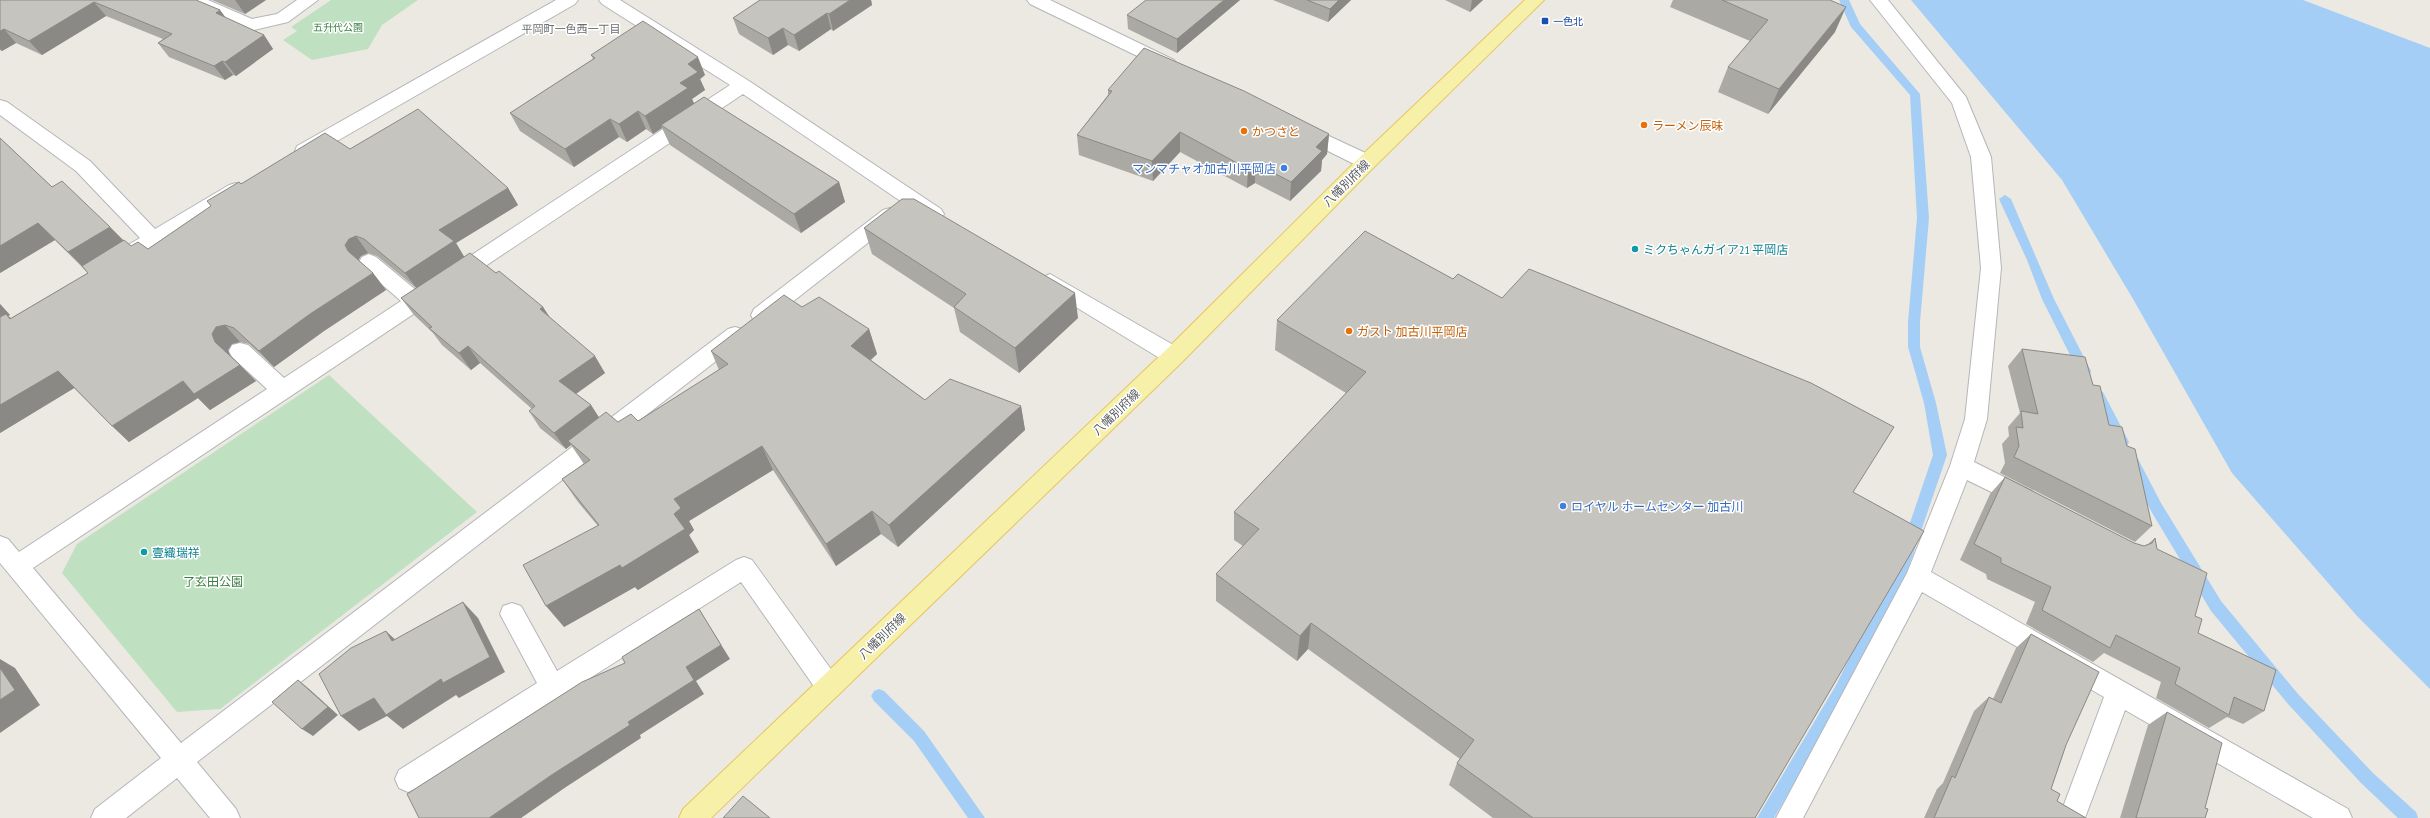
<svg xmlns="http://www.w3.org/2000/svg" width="2430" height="818" font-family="'PT Sans Narrow','Noto Sans JP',sans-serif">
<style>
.green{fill:#bfe1c1}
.water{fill:#a5cef7}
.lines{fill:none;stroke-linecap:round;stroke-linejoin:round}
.stream{fill:#a5cef7;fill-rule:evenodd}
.minor-casing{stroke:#b3b6ba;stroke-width:2}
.major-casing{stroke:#e4c761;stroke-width:2}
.minor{fill:#fff;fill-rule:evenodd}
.major{fill:#f7f0a9;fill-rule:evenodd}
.wall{fill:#aaa9a3}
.shaded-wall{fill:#8b8985}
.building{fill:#c6c4be;stroke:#8b8985}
.transit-dot{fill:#1a4fb4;stroke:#fff;stroke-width:1.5}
.food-dot{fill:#e8710a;stroke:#fff;stroke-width:1.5}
.shop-dot{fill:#3f7fe0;stroke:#fff;stroke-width:1.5}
.culture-dot{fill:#0f9aa8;stroke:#fff;stroke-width:1.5}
.labels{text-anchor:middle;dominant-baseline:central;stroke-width:3;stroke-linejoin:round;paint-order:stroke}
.far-transit-label{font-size:10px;fill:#164399;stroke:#fff;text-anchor:start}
.far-park-label{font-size:10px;fill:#3b7e42;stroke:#fff}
.far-neighbourhood-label{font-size:11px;fill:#6a6e72;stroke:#fff}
.food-label{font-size:12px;fill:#c56008;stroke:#fff;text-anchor:start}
.shop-label{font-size:12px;fill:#366cbe;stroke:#fff;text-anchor:end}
.street-label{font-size:12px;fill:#595c60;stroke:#fff}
.culture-label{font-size:12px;fill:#0d838f;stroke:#fff;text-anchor:start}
.park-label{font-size:12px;fill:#3b7e42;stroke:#fff}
</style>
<rect width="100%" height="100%" fill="#ebe9e1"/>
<path class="green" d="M331,0h87l-36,25 -14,24 -56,11 -29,-20 14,-9 -6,-4z
M329,375l148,137 -257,197 -43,3 -115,-139 15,-29z"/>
<path class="water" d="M1911,0h392l127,48v641l-73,-73 -125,-143 -99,-174 -71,-119z"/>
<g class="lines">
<path class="stream" d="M1839,0h10l11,24 60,70 9,124 -9,104v25l16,56 11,52 -40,117 -62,125 -71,121h-17l78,-131 60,-120 38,-112 -9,-52 -16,-56v-25l9,-104 -7,-123 -59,-68z
M2005,195l6,4 43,100 37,72 -1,4h-10l-38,-76 -15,-39 -28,-61z
M2098,391l5,1 24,46 2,4 -2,4h-10l-25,-50 1,-4z
M2133,457l5,2 23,44 60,98 77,93 75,79 43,39 2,6h-20l-37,-35 -73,-79 -77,-93 -60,-100 -23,-44 -2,-4 2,-4z
M879,689l5,2 40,40 61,87h-17l-54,-77 -40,-40 -3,-5 3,-5z"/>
<g class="minor-casing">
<path id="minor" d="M184,0h24l44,19 25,-5 20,-14h21l-30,22 -38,9 -63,-27z
M556,0h22l-3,4 -264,152 -7,2 -7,-2 -2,-5 2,-5z
M599,0h21l129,81 192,128 3,5 -3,5 -7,2 -7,-2 -184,-125 -710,474 148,175 547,-414 7,-2 7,2 4,6 -4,6 -545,421 39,47 4,9h-30l-33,-40 -51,40h-35l4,-9 66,-51 -161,-195v-27l8,3 11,13 248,-163 -35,-32 -3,-6 3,-6 8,-2 8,2 36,33 117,-77 -39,-34 -3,-5 3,-5 7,-3 7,3 41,34 313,-206 -128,-81z
M1027,0h23l124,60 3,4 -3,4 -6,2 -6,-2 -132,-64z
M1870,0h18l78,97 25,60 10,111 -14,151 -13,43 58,29 4,7 -4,7 -8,3 -57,-28 -36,92 417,237 4,9h-39l-188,-108 -40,108h-26l45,-121 -182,-105 -119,226h-27l131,-245 43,-107 15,-47 16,-151 -10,-111 -19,-54z
M0,100l7,2 83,59 65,68 74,-44 7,-2 7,2 3,5 -3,5 -120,71 -7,3 -7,-3 -3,-5 3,-5 31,-18 -64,-67 -76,-56z
M1301,123l73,34 3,5 -3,5 -7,2 -7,-2 -66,-33 -2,-5 2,-5z
M890,208l7,2 3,5 -3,5 -129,101 -7,2 -7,-2 -3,-6 3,-6 129,-99z
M1050,274l132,76 3,6 -3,6 -8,2 -8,-2 -123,-75 -3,-5 3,-5z
M744,557l8,3 86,119 4,8 -4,8 -9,4 -9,-4 -79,-113 -324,206 -9,4 -9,-4 -4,-9 4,-9 138,-87 -37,-69 3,-8 9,-3 9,3 36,65 179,-111z"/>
</g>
<g class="major-casing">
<path id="major" d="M1525,0h19l-170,167 -192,195 -471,456h-32l4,-9 483,-459 194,-193z"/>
</g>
<use href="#minor" class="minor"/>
<use href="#major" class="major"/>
</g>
<path class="wall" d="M0,0h196l24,10 6,8 38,17 9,14 -37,27 -3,-1 -8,5 -56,-23 -11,-14 5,-4 -57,-23 -64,39 -26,-12 -14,8 -2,-1z
M212,0h54l-21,14z
M760,0h111l1,5 -39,26 -2,-2 -32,22 -11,-6 -15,10 -34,-21 -6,-16z
M1240,0l-63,53 -49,-24 -1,-14z
M1273,0h78l-23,22z
M1445,0h38l-13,12z
M1673,0h157l5,32 -67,82 -50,-22 10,-25 22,-26 -80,-34z
M591,55l114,20 -5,4 5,11 -13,9 2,4 145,79 6,20 -44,31 -131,-88 -8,-17 -9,6 -7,-5 -19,13 -8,-5 -45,30 -54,-36 -10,-18 83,-54z
M1108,90l221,44 -2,20 -5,6 -1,11 -31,30 -35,-18 -8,5 -67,-36 -27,29 -74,-26 -2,-20 31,-40z
M0,138l52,49 58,40 14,14 7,5 17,3 63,-43 30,-22 109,-35 158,39 10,17 -62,38 8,14 32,16 47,34 7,11 55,55 -29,21 15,11 8,13 19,4 20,-1 81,-51 -8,-19 91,-44 67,22 8,25 -6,6 54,40 96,6 4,24 -127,117 -17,-13 -45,32 -63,-96 -84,51 5,9 -5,5 10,17 -61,38 -3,-3 -71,40 34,-101 -20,-24 -16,-23 22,-15 -13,-19 -5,4 -26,-21 -11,-17 3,-2 -52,-46 -9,7 -29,-25 -9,-12 -19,-18 -13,-17 15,-10 -39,-32 -9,-3 -7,3 -3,4 15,13 13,17 -62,41 -50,36 -25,-23 -9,-2 -8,2 -4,6 1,4 27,27 -46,29 -12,-12 -69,44 -55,-54 -74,45v-129l10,11 -2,1 3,2 77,-45 -33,-33 -55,33z
M864,228l214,90 -59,55 -59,-41 -6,-24 -82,-54z
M1453,279l400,213 -98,326h-262l-44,-33 8,-22 3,-4 -152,-110 -11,12 -81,-60v-27l27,-28 -9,-6v-28l112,-119 -71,-43 2,-30z
M2022,349l71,36 16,40 18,21 25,80 -17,16 -135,-69 5,-10 -3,-19 7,-8 -1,-9 12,-14 -12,-47z
M2005,477l129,66 10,3 4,-2 7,-6 2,11 38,67 3,17 66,78 -21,13 -16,-7 -18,11 -53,-30 5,-16 -57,-29 -11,9 -67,-38 9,-22 -48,-23 -1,-5 -26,-14 30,-66z
M2031,634l35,111 -15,44 6,12 29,17h-162l13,-29 6,-6 31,-72 15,-14 4,2 23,-51z
M2167,712l38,96v10h-85l28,-93z"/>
<path class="shaded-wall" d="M235,0h31l-21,14z
M850,0h21l1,5 -39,26 -4,-17z
M1224,0h16l-63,53v-14z
M1339,0h12l-23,22 2,-13z
M1472,0h11l-13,12z
M94,2l12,14 -64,39 -13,-14z
M1846,7l-11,25 -67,82 11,-25z
M220,10l10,14 -14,-11z
M827,13l4,16 -32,22 -5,-16z
M783,28l5,17 -15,10 -5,-17z
M4,29l12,14 -14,8 -2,-2v-18z
M264,35l9,14 -37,27 -11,-14z
M698,57l7,18 -5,4 5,11 -13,9 3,7 -34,19 1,3 -9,6 -8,-18 35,-33 8,-19z
M222,61l11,14 -8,5 -11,-14z
M638,111l8,18 -19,13 -8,-18z
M610,119l9,18 -45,30 -9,-18z
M1180,132v20l-27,29 -1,-20z
M1329,134l-2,20 -5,6 -1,11 -31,30 1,-19 25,-35z
M1255,163v20l-8,5 1,-19z
M839,182l6,20 -44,31 -7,-19z
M508,188l10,17 -62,38 9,15 -48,31 -12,-16 34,-43z
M38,223l17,17 -55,33v-27z
M110,227l16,16 -41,26 -17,-17z
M356,236l12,17 -7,3 -3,5 -10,-10 -3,-6 4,-6z
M373,273l13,17 -62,41 -50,36 -15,-16 51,-37z
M1075,293l3,25 -59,55 -4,-25z
M0,304l10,11 -2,1 16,14 -24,-8z
M543,307l11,17 -14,-15z
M225,325l15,17 -8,2 -4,6 3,8 -16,-16 -3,-8 4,-7z
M869,329l8,25 -18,16 -8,-24z
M468,346l12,17 -9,7 -12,-17z
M595,356l10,17 -35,25 -11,-17z
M240,365l16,16 -46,29 -12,-12 -69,44 -17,-16 71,-45z
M58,371l18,16 -76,46v-28z
M591,405l11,17 -34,19 3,4 -5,4 -12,-16z
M1021,406l4,24 -127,117 -9,-22z
M762,446l11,24 -84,51 5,9 -5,5 10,17 -61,38 -3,-3 -71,40 -18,-21 128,-92v-15z
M872,511l9,23 -45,32 -10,-22z
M463,602l15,16 27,54 -46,26 -3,-3 -53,34 -16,-13 -28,15 -18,-15 33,-18z
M699,609l31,50 -34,22 8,13 -64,41 1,3 -75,49 -45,31h-32l139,-96 58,-55z
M1311,623l-3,26 -11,12 3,-25z
M386,631l17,16 -11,-6z
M0,659l15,9 25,37 -40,28z
M298,680l10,8 30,27 -25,21 -11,-7z"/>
<path class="building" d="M0,0h196l24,10 -4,3 48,22 -39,27 -3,-1 -8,5 -56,-23 14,-9 -78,-32 -65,39 -25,-12 -4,2z
M760,0h90l-21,14 -2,-1 -33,22 -11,-7 -15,10 -35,-20z
M1146,0h78l-47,39 -50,-24z
M1307,0h32l-9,9z
M1722,0h108l16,7 -67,82 -51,-22 40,-47z
M643,21l55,36 -10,7 10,8 -18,11 8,5 -43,28 -7,-5 -19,13 -9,-5 -45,30 -55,-36 85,-55 -4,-3z
M1144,48l100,43 85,43 -13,13 6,4 -31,31 -36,-19 -7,6 -68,-37 -28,29 -75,-26 35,-44 -4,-1z
M704,97l135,85 -45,32 -133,-89z
M418,109l90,79 -69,42 15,11 -49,32 -41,-34 -8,-3 -7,3 -4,6 3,6 25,22 -63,41 -51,37 -25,-23 -9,-3 -9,2 -4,7 3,8 25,23 -46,29 -11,-13 -71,45 -54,-55 -58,34v-88l6,-3 4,5 78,-46 -6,-7 42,-26 7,6 7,-4 10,7 63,-43 -4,-5 32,-19 2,2 84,-51 25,16z
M0,138l52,49 10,-6 48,46 -42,25 -30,-29 -38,23z
M902,199h12l161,94 -60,55 -61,-41 12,-13 -102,-66z
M1365,231l88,48 5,-5 44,24 27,-29 282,114 83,44 -41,65 71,39 -169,287h-222l-76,-55 17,-23 -163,-117 -11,13 -84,-62 43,-45 -25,-17 132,-140 -89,-52z
M470,253l26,20 3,-2 44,36 -3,2 55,47 -36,25 32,24 -37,28 -25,-22 6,-5 -67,-60 -9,7 -30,-25 3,-1 -31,-29z
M784,295l18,12 17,-10 50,32 -18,17 74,54 25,-21 71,27 -132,119 -17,-14 -46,33 -64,-98 -88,53 7,9 -7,6 11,15 -63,39 -2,-3 -74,41 -23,-41 76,-40 -37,-46 28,-19 -22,-19 38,-29 12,10 13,-8 7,7 90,-57 -17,-13z
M2022,349l63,8 8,28 7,1 9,39 13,2 5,19 8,3 17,77 -138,-69 5,-11 -3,-19 7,1 -2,-17 17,3z
M2005,477l129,66 10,3 8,-3 3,-5 2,11 50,24 -12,43 7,3 -4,14 78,37 -12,41 -30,-14 -5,18 -54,-31 5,-16 -64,-33 -6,13 -68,-38 9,-23 -50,-24v-5l-27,-14z
M463,602l27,55 -47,26 -2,-4 -55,36 -12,-17 -33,18 -22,-42 32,-26 35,-17 6,10z
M699,609l22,36 -35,22 8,13 -66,42 2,3 -77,49 -64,44h-70l-12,-24 175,-112 43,-19 -3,-6z
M2031,634l68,38 -33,73 -15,44 9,5 -3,7 29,17h-152l18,-42 3,2 34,-81 12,6z
M0,668l15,22 -15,10z
M298,680l30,27 -26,22 -30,-27z
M2167,712l55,31 -17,65 3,1 -3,9h-69z
M743,796l27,22h-47z"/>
<rect class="transit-dot" x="1541" y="17" width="8" height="8" rx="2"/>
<g class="food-dot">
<circle cx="1644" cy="125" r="4"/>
<circle cx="1244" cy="131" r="4"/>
<circle cx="1349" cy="331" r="4"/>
</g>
<g class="shop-dot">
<circle cx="1284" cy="168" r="4"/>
<circle cx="1563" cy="506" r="4"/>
</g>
<g class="culture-dot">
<circle cx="1635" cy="249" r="4"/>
<circle cx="144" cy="552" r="4"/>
</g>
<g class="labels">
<g class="far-transit-label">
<text x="1553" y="21">一色北</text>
</g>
<g class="far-park-label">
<text x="338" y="27">五升代公園</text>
</g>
<g class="far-neighbourhood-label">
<text x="571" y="29">平岡町一色西一丁目</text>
</g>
<g class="food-label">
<text x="1652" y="125">ラーメン辰味</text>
<text x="1252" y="131">かつさと</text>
<text x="1357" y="331">ガスト 加古川平岡店</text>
</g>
<g class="shop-label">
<text x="1276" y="168">マンマチャオ加古川平岡店</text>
<text x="1571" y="506" text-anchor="start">ロイヤル ホームセンター 加古川</text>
</g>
<g class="street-label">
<text transform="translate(1346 183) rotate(-45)">八幡別府線</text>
<text transform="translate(1116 412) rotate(-44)">八幡別府線</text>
<text transform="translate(882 636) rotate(-44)">八幡別府線</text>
</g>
<g class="culture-label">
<text x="1643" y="249">ミクちゃんガイア21 平岡店</text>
<text x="152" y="552">壹織瑞祥</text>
</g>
<g class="park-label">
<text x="213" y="581">了玄田公園</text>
</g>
</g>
</svg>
